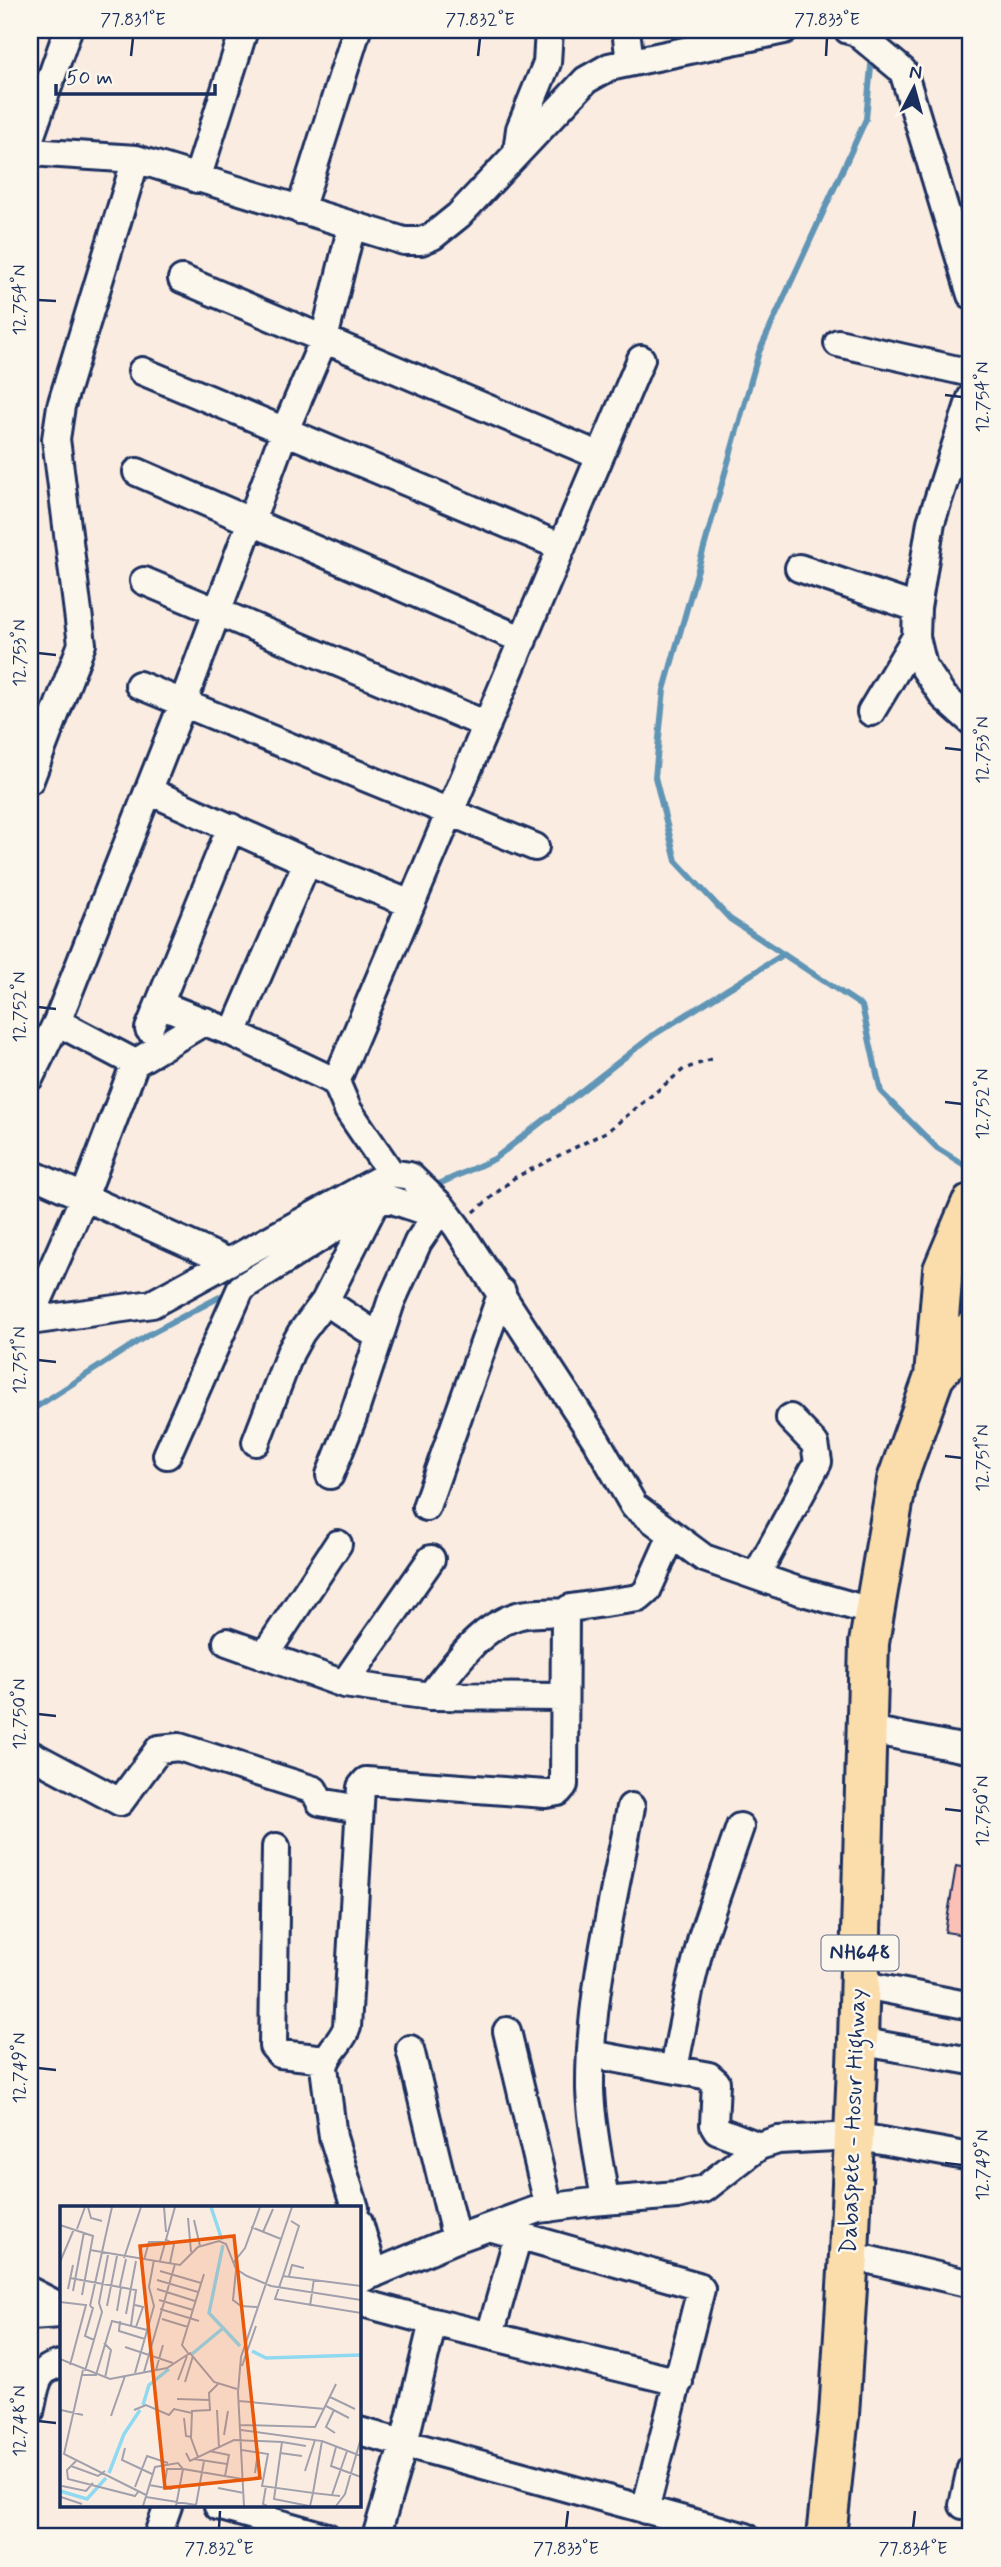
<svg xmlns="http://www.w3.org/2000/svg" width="1001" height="2567" font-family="Mynerve,sans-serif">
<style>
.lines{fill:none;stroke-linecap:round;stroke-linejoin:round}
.stream{stroke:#6195b6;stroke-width:6}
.building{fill:#fbc0b6;stroke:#1b2f5e;stroke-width:2}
.minor-casing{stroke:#1b2f5e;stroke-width:32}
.highway-casing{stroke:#1b2f5e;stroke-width:44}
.path{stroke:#1b2f5e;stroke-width:3.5;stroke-dasharray:5 5;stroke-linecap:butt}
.minor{stroke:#fbf7ec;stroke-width:26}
.highway{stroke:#faddab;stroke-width:38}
.ticks{fill:none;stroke:#1b2f5e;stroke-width:2.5}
.labels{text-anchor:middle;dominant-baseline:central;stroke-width:5;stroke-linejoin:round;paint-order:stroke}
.shield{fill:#fbf7ec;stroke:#5e6b89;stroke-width:2}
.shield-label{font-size:21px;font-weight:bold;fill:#1b2f5e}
.street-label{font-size:23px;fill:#1b2f5e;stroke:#fbf7ec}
.inset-river{fill:none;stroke:#8fd9f1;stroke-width:3.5}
.inset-road{fill:none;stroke:#a1a0ad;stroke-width:2}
.view{fill:#e8590c;fill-opacity:0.15;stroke:#e8590c;stroke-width:3.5}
.inset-edge{fill:none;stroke:#1b2f5e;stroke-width:3.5}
.neatline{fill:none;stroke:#1b2f5e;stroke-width:2.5}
.ticks-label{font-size:18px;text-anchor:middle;fill:#1b2f5e}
</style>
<rect width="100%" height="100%" fill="#fbece1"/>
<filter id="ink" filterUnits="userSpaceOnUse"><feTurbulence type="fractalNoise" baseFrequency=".0143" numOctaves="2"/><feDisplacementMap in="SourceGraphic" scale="14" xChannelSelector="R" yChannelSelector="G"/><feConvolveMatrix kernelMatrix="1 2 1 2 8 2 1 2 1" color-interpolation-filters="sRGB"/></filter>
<g filter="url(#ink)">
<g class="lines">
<path class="stream" d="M872,56l-6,63 -107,233 -95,338 -9,87 21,84 54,58 132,87 19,86 56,56 34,21
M430,1188l64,-29 158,-123 132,-82
M30,1411l118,-76 83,-44"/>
</g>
<path class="building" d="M956,1866l15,3v67l-26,-4z"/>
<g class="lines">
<g class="minor-casing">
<path id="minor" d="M626,30l4,32
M848,30l8,2 47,39 68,224
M30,138l38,-108
M30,152l106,7 268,82h17l12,-5 26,-21 127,-135 23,-13 175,-37
M517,152l3,-23 27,-66 2,-33
M197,179l47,-149
M300,210l57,-180
M182,279l418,177
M838,343l133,30
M142,371l420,176
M971,398l-40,124 -14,86 -1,29 7,29 21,31 27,24
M137,472l386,168
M799,568l118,40
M144,581l343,144
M139,685l396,162
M871,712l45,-75
M30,780l52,-136 -26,-205 5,-33 75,-247
M149,791l158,71 104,42
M159,1004l74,29 103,49
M57,1022l78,41 70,-42
M149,1029l82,-202
M233,1033l74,-171
M30,1077l27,-55 126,-319 102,-273 39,-91 28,-114
M30,1173l199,89
M391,1173l-43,-63 -12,-28 305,-723
M325,1301l54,36
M30,1319l54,-122 51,-134
M30,1321l122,-17 239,-131 19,3 32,31 15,20 139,213 38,66 70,52 92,32 78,22
M256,1442l34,-89 11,-20 24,-32 50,-98
M167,1455l74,-167 135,-86 13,-3 48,16
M330,1475l23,-58 38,-115 27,-60 24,-35
M426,1507l76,-215
M756,1576l62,-114 -3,-18 -25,-26
M227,1642l117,42 86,12 134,1
M264,1656l74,-112
M344,1684l87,-125
M430,1696c24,-30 48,-68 87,-80 14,-4 33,-3 48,-4
M865,1729l106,21
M30,1754l90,48 39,-53 20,-2 135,43 6,12 39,7
M276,1847l-3,199 7,8 46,5
M859,1984l112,22
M507,2031l42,177
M858,2041l113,20
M410,2049l46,190
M591,2054l118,22 7,6 -2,43 3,5 42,16
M674,2069l16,-82 12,-50 38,-110
M605,2201c-5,-37 -14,-75 -15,-112 -1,-95 24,-190 41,-282
M355,2208l-22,-71 -9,-70c3,-16 18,-24 23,-40l14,-240 5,-6 180,13 12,-2 6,-7 1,-173 5,-4 69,-10 8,-7 25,-56
M359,2222l15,52
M489,2227l209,59 3,3 -56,221
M849,2255l122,29
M359,2280l97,-41 83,-30 53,-7 85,-7 27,-6 55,-43 19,-6 76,-4 117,21
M30,2291l31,16
M359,2302l74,20 246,60
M30,2316l31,-2
M490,2335l28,-99
M30,2412c6,-24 4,-43 31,-48
M359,2431l387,106
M963,2505l8,-37
M218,2506l109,31
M157,2537l11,-31
M376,2537l28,-94 29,-121"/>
</g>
<g class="highway-casing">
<path id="highway" d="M934,1377l37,-46
M826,2537l13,-122 10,-160 9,-214 11,-398 28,-163 37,-103 9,-107 28,-66"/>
</g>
<path class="path" d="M474,1212l40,-34 94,-47 76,-62 28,-10"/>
<use href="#minor" class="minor"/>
<use href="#highway" class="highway"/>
</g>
</g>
<path class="ticks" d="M131,56l2,-18M478,56l2,-18M826,56l1,-18M38,300l18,1M945,395l17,2M38,653l18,2M945,748l17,2M38,1007l18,2M945,1102l17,2M38,1360l18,2M945,1456l17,2M38,1714l18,2M945,1809l17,2M38,2068l18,2M945,2163l17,2M38,2421l18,2M219,2528l1,-17M566,2528l2,-17M913,2528l2,-17"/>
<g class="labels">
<rect class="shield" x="821.5" y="1935.5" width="77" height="35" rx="5"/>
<g class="shield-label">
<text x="860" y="1953">NH648</text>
</g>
<g class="street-label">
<text transform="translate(854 2121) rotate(-88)">Dabaspete - Hosur Highway</text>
</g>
</g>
<g transform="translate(60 2206)">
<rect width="301" height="301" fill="#fbece1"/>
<path class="inset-river" d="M151,1l11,33M163,39l-14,68 31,33M192,145l14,7 95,-3M132,148l30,-25M83,199l6,-20 20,-16M49,267l15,-39 16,-24M0,285l27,8 19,-21"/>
<path class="inset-road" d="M28,1l3,11 11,3M104,1l2,25M128,12l3,34M134,14l6,26M0,19l33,11 -11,59M191,21l30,12M17,23l8,-22M203,26l10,-23M105,33l9,5 -4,19M30,44l90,15 18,-18 21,-6 7,3 10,25 11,7 24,10 90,14M64,52l17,-51M84,54l5,-18h15M100,55l15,-54M0,56l14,-33M174,56l11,-14 15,-41M176,64l-3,30 8,6 16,1M100,65l41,12M223,70l16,-50 -8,-5M229,70l3,-11 12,3M10,72l66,12 -5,35M97,74l41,12M60,80l6,-27M301,80l-78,-10 -8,23 86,14M8,83l5,-24M97,83l38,12M13,85l11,-59M99,94l34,10M0,96l26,3 -16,60M75,99l8,2 -7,20M30,100l22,-99M30,100l3,2 -8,28 9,4M47,100l10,-50M250,100l4,-27M100,103l39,12M57,105l4,-24M66,108l10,-53M102,113l26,8M60,115l-1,10 26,8M44,137l7,7 -6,28M65,141l48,16M128,147l-6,-8 22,-71M0,153l50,20 57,-11 23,-15 24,29 23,7M182,160l14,-40M23,164l-19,84 82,41M96,164l7,-25M25,165l17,-59 -3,-9 9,-48M84,166l31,-108M75,167l19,-67 -5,-19 5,-27M21,169h15l16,-54 35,9M118,174l9,-24M125,176l8,-26M270,191l25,12M117,193l33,1M179,195l86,8M266,200l23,12M1,204l22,5M74,204l12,-5 23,10 5,-6 18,4M157,204l2,38M274,204l-8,17 9,6M51,210l14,-40M124,212l2,18 5,1M180,219l75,2 21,-43M181,224l81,11 -9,52 -51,-7 6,-32 -26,-4M164,229l4,-24M262,235l39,15M222,236l24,4M276,241l-5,19 30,11M65,242l-3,12 30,14M149,245l20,4 -4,21M126,247l4,8 44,-21 48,2 -8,57 35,7M220,247l22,3M138,251l-7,-19 1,-27 18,-1 -1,-17 9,-9M134,253l33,5M16,255l-9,9 1,9 67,17 3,-4M11,260l27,10 7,-5M245,265l10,-31M195,267l3,-21M89,279l23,4M2,280l24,5 7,-8M206,280l-3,18 4,2M75,281l12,-31 21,7M104,282l3,-19h15M158,282l26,5M272,289l15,-44M1,291l21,7M86,291l50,8M136,299l8,-44M83,300l12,-39 23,-4 5,6M116,300l7,-37 59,10M184,300l-6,-114 3,-35 51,-150M250,300l3,-13 27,3M276,300l9,-12 16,-56"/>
<path class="view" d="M174,30l26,242 -95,10 -25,-242z"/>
<rect width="301" height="301" class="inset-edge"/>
</g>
<rect width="1001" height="2567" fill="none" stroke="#fbf7ec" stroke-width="77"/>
<g transform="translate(914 88) rotate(6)" stroke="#fbf7ec" stroke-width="5" paint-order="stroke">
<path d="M0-5L12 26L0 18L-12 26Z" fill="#1b2f5e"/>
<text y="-10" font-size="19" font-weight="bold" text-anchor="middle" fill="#1b2f5e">N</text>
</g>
<path d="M56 84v10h159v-10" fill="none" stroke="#1b2f5e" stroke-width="3.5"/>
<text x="66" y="84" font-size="21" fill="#1b2f5e" stroke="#fbf7ec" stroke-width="5" paint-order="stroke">50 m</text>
<rect x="38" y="38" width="924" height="2490" class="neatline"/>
<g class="ticks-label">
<text x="133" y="25">77.831°E</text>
<text x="480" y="25">77.832°E</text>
<text x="827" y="25">77.833°E</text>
<text transform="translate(19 300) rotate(-90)" y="6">12.754°N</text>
<text transform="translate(982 397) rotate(-90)" y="6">12.754°N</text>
<text transform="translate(19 653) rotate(-90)" y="6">12.753°N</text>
<text transform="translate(982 750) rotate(-90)" y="6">12.753°N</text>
<text transform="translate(19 1007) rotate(-90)" y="6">12.752°N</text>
<text transform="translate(982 1104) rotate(-90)" y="6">12.752°N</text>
<text transform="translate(19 1360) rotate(-90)" y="6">12.751°N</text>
<text transform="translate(982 1458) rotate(-90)" y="6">12.751°N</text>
<text transform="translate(19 1714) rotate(-90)" y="6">12.750°N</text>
<text transform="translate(982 1811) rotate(-90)" y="6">12.750°N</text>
<text transform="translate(19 2068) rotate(-90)" y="6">12.749°N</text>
<text transform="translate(982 2165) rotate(-90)" y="6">12.749°N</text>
<text transform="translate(19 2421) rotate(-90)" y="6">12.748°N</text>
<text x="219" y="2554">77.832°E</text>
<text x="566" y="2554">77.833°E</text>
<text x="913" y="2554">77.834°E</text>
</g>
</svg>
